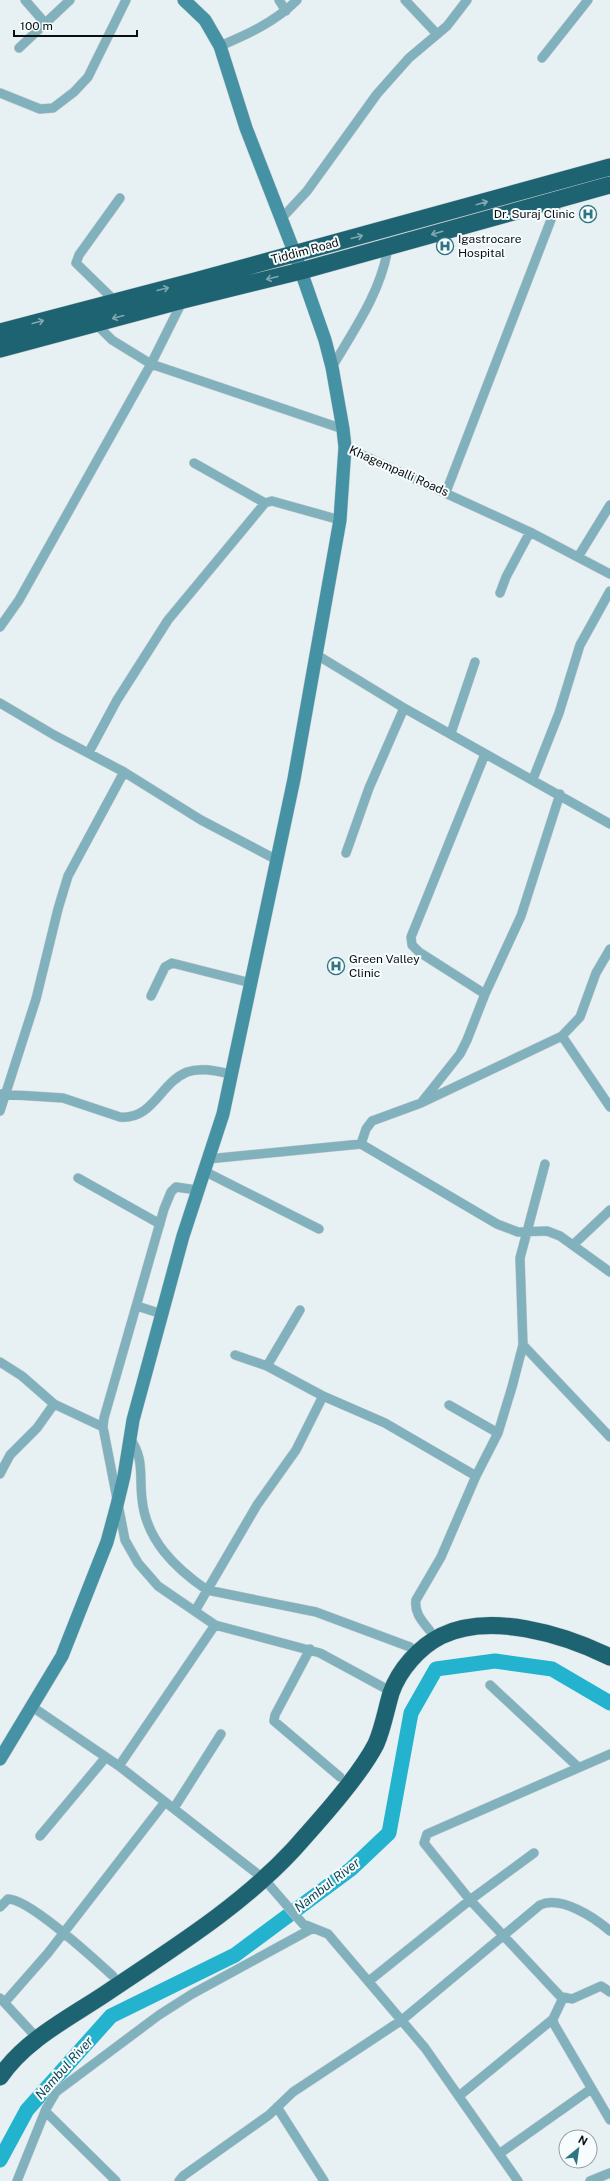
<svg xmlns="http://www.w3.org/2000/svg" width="610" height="2181" font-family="'Public Sans',sans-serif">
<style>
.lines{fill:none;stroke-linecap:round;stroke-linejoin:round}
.river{stroke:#23b3ce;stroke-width:15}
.street-casing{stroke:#c4cccf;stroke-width:10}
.secondary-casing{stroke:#c4cccf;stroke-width:14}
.highway-casing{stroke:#c4cccf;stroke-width:18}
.street{stroke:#81b1bd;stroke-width:9}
.secondary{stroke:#4492a4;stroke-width:13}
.highway{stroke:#1d6371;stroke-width:17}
.oneway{stroke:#7fa8b0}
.labels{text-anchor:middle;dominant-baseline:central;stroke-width:4;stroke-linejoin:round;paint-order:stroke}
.poi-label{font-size:12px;fill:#0b0f0f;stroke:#f7fdfe;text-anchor:start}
.street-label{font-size:12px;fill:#0b0f0f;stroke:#f7fdfe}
.water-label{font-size:13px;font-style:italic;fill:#0f4854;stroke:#f7fdfe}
</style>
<rect width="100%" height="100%" fill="#e7f0f3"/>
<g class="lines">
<path class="river" d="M0,2160l27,-50 84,-94 124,-61 116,-86 38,-36 22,-120 25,-44 59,-8 57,8 58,34"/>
<g class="street-casing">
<path id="street" d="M25,0l20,23
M279,0l7,11
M405,0l32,34
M220,46c28,-12 55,-24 77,-46
M19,48l51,-48
M542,58l46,-58
M0,93l40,16 13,-1 21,-16 14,-15 38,-77
M281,219l26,-28 70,-97 32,-36 38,-32 20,-26
M115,301l-39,-38 3,-8 41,-57
M95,323l17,17 39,24 192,65
M332,367c22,-37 50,-77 56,-120
M345,447l185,85 80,42
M194,463l71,40
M446,492l113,-293
M578,557l32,-52
M500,593l6,-16 24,-45
M0,627l19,-27 132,-236 32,-64
M317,655l87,53 206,116
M0,703l54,32 70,37 77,48 76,40
M451,733l24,-71
M89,752l28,-52 51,-80 97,-117 7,-2 68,19
M485,754l-74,183 1,8 7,7 66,42
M533,779l26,-66 21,-68 30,-54
M346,853l23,-65 35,-80
M151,996l14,-29 7,-4 79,20
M562,1036l48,71
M0,1094l63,4 57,19c33,3 40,-34 67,-45 14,-5 29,-1 43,2
M421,1103l39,-49 7,-14 18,-46 36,-78 39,-122
M0,1111l36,-112 22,-90 10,-33 56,-104
M361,1144l5,-15 6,-8 49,-18 141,-67 18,-19 16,-44 14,-24
M208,1159l153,-15 136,80 21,8 29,-1 13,5 50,36
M204,1171l115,58
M78,1178l82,46
M197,1190l-21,-3 -5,5 -7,17 -60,209 -1,9 22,113 13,23 20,23 57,39 105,28 72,39
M574,1244l36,-34
M137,1306l25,8
M523,1345l87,92
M235,1355l32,11 56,30 62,27 91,53
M0,1362l22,14 32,28 49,23
M267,1366l33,-56
M449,1405l49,28
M129,1437c16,22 10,37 13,62 4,41 33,69 65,91l109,22 94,35
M0,1474l10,-19 27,-27 17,-24
M195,1611l62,-106 39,-55 27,-54
M430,1631c-8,-10 -16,-18 -14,-31l25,-43 35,-81 22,-43 14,-46 11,-42 -3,-87 25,-94
M310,1649l-35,66 -1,6 66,56
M490,1685l88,82
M31,1706l88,60 145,113 39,45 25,10 97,114 93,133
M610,1754l-183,80 -3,9 46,57 90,96 12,3 29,-13 9,6
M119,1766l96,-141
M174,1808l47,-74
M40,1836l66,-79
M0,1907l8,-8c22,0 87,61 105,77
M369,1981l101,-81 64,-47
M0,1998l38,41
M563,1998l-10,21 1,5 56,96
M5,2002l43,-49 117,-151
M459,2096l94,-77
M277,2107l47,74
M45,2111l71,70
M499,2154l92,-65
M17,2181l29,-72 10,-17 103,-77 33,-21 121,-66
M179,2181l4,-5 86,-61 24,-23 109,-72 138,-115c21,-10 55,13 70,26
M590,2181l20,-8"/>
</g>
<g class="secondary-casing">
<path id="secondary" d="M0,1759l62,-103 45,-114 10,-37 7,-29 9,-56 50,-184 40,-122 71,-335 46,-259 5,-73 -2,-18 -11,-62 -7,-27 -30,-86 -49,-126 -26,-82 -15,-26 -21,-20"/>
</g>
<g class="highway-casing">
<path id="highway" d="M0,332l195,-51 415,-114
M0,349l183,-49 118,-29 309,-86
M0,2077c25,-37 69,-59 105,-83 65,-44 134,-86 188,-144 25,-28 66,-73 83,-106 7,-16 10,-34 15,-51 8,-23 28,-46 50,-57 49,-24 122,-2 169,21"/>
</g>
<use href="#street" class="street"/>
<use href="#secondary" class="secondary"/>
<use href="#highway" class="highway"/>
</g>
<defs><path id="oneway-shaft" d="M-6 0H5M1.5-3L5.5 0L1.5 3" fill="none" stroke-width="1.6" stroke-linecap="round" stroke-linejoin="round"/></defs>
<g class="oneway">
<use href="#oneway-shaft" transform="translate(482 203) rotate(-16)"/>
<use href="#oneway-shaft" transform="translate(437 233) rotate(164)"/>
<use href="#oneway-shaft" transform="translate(357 237) rotate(-15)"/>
<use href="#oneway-shaft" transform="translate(272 278) rotate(166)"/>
<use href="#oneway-shaft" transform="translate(163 289) rotate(-14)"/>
<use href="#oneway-shaft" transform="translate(118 317) rotate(165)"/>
<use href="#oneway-shaft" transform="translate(38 322) rotate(-15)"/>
</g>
<defs>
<g id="hospital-ring" transform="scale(0.9)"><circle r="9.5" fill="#f7fdfe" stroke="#2f7483" stroke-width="1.5"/><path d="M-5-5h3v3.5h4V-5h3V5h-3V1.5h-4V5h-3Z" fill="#2f7483"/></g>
</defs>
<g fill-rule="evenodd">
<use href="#hospital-ring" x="588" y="214"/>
<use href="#hospital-ring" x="445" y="246"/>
<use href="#hospital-ring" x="336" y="966"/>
</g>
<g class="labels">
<g class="poi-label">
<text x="575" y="214" text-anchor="end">Dr. Suraj Clinic</text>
<text x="458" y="239">Igastrocare<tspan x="458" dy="14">Hospital</tspan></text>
<text x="349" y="959">Green Valley<tspan x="349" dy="14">Clinic</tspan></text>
</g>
<g class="street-label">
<text transform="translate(305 251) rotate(-15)">Tiddim Road</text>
<text transform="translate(399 471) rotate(24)">Khagempalli Roads</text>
</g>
<g class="water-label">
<text transform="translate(327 1885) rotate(-38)">Nambul River</text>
<text transform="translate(64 2068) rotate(-48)">Nambul River</text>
</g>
</g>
<g transform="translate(578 2149) rotate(29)"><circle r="19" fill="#f7fdfe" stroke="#999e9e"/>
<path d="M0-3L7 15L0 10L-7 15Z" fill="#2f7483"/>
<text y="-6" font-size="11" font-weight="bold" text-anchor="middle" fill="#0b0f0f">N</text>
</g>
<path d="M14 30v6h123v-6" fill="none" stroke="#0b0f0f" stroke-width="2"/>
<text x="20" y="30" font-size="12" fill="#0b0f0f" stroke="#f7fdfe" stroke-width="3" paint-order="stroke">100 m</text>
</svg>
